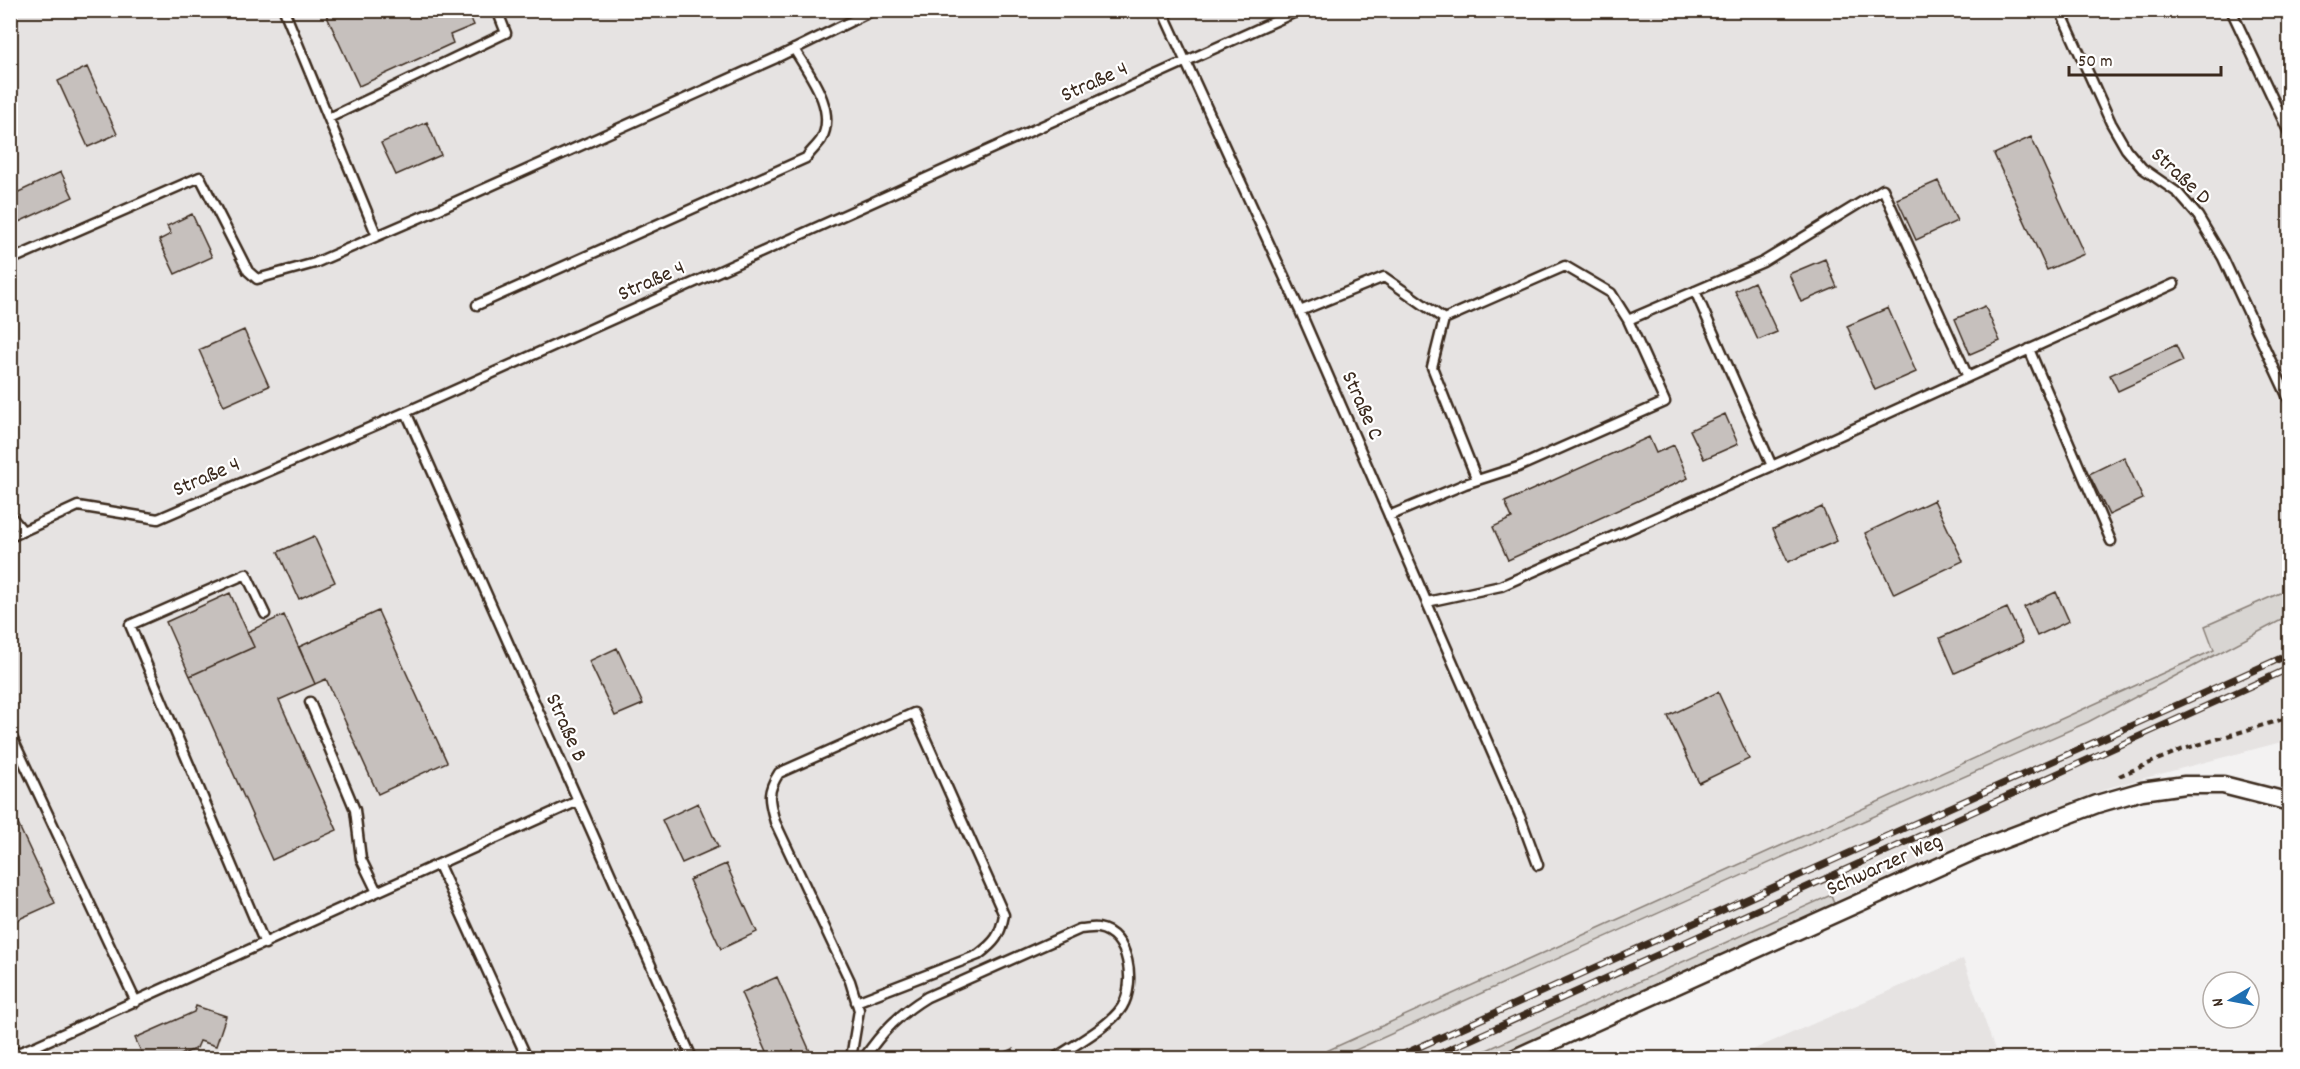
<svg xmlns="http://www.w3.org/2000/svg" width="2300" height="1069" font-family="Dekko,sans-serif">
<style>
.built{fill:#e6e3e2}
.green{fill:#d8d5d2;stroke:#8a8078;stroke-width:1.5}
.building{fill:#c6c0bd;stroke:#3b2a1e;stroke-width:1.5}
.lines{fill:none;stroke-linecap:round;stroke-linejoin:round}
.service-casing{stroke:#3b2a1e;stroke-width:13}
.minor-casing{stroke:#3b2a1e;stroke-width:21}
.path{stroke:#3b2a1e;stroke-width:4;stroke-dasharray:6 4.5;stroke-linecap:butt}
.service{stroke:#fff;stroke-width:8}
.minor{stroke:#fff;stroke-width:16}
.rail-casing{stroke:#3b2a1e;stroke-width:7}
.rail{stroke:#fff;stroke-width:4.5;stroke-dasharray:14;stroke-linecap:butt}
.labels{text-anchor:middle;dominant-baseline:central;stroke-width:4.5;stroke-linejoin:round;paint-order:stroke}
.street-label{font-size:22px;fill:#3b2a1e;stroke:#fff}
</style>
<rect width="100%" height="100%" fill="#f3f2f2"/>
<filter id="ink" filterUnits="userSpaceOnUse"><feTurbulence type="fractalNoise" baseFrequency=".0167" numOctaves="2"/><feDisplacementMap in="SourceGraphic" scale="12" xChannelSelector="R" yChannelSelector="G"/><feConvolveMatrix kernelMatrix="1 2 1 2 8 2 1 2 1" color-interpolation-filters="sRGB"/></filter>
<g filter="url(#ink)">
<path class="built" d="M10,11h2279v578l-84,37 10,24 -904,408h-1300z
M2289,616v124l-178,47 -104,40 -172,78 -4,-10 -362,163h-131l471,-213 279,-123z
M1963,959l35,99h-264z"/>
<path class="green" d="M2289,589v27l-201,106 -279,123 -471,213h-27l903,-408 -9,-24z
M1831,895l4,10 -339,153h-27z"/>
<path class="building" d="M324,10h143l7,15 -24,10 3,8 -94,43z
M87,67l30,67 -29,13 -30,-66z
M427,122l14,33 -45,20 -15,-32z
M2031,137l53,117 -37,16 -53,-116z
M61,172l12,25 -63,29v-30z
M1938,181l19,40 -41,19 -19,-41z
M192,214l20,43 -37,17 -16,-34 12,-6 -4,-8z
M1825,259l12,28 -36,15 -12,-28z
M1754,282l23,50 -19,8 -23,-49z
M1985,306l15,35 -30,13 -15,-35z
M1888,308l28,64 -41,18 -28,-64z
M244,330l25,56 -45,20 -25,-56z
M2176,345l7,16 -65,30 -8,-16z
M1725,414l13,30 -34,15 -14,-29z
M1649,437l7,16 18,-8 14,33 -180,82 -15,-33 19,-9 -7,-16z
M2124,457l19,42 -34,16 -20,-41z
M1934,500l29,61 -69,33 -29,-61z
M1822,507l15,34 -49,21 -15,-33z
M314,536l21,46 -36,17 -21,-47z
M2056,592l13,29 -32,15 -13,-29z
M230,593l24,54 -64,29 -24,-54z
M2007,608l16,34 -68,31 -15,-35z
M378,611l69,151 -69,32 -52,-115 -11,5 -16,-37z
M284,615l31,69 -36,16 58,130 -65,30 -82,-184 64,-29 -7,-15z
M617,648l26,56 -28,12 -26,-55z
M1718,692l31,67 -50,24 -31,-67z
M698,803l20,44 -36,16 -20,-43z
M10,807l45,96 -45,20z
M726,864l31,68 -36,17 -32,-69z
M777,977l36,81h-43l-29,-65z
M196,1006l30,10 -10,30 -16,-5 -3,7 -23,10h-30l-9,-20 59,-26z
M1013,1049l4,9h-26z"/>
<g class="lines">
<g class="service-casing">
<path id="service" d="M284,10l93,226
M1162,10l138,301 221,508 17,46
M2060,10l51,113 15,26 16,19 36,25 20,23 25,42 67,144
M2231,10l59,125
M329,118l177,-85 -9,-23
M10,260l190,-83 48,94 9,8 58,-16 120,-52 341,-153 98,-48
M477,305l329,-147c4,-6 11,-12 15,-18 17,-30 -12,-66 -27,-91
M1300,311l84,-34 60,42 121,-53 46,27 17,27 135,-58 120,-73 85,188 206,-93
M1444,319l-12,48 45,113
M2029,349l82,192
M406,412l286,646
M1772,466l196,-89
M10,515l13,16
M1389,516l76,-32 53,-17 147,-65 -37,-82
M10,537l68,-31 80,13 248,-107 894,-402
M1427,602l74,-16 271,-120 -77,-175
M310,702l45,108 6,49 16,33
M10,733l126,269
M439,865l88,193
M265,944l-135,-319 116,-51 19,40
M10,1056l28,-11 540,-244
M851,1058l8,-48 -9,-29 -75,-159c-6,-22 -9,-29 4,-49l135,-60 90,202c-4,21 -9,27 -26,40l-122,47
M864,1058c18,-26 35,-44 63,-61l153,-68c5,0 13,-2 18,-1 32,5 38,56 24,79 -12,19 -48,38 -67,51"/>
</g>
<g class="minor-casing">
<path id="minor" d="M1515,1058l461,-208 121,-46 45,-13 43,-6h38l67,17"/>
</g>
<path class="path" d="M2119,776l62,-26 109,-33"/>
<use href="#service" class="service"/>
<use href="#minor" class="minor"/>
<g class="rail-casing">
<path id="rail" d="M1395,1058l895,-404
M1430,1058l860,-390"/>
</g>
<use href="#rail" class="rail"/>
</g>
</g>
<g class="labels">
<g class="street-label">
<text transform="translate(1095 83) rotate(-24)">Straße 4</text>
<text transform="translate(2180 177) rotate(43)">Straße D</text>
<text transform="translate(652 282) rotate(-24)">Straße 4</text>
<text transform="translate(1361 406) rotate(66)">Straße C</text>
<text transform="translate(207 478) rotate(-23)">Straße 4</text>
<text transform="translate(565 728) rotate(66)">Straße B</text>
<text transform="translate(1885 866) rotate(-24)">Schwarzer Weg</text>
</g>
</g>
<rect width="2300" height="1069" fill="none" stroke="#fff" stroke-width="36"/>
<rect x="18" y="18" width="2264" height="1033" fill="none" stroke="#3b2a1e" stroke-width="2" filter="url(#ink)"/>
<g transform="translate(2231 1000) rotate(260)"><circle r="28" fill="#ffffff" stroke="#b1aaa5" stroke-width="1.5"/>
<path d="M0-4.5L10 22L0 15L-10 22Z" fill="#1f6fb2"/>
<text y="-9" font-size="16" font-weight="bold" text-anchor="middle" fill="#3b2a1e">N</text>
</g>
<path d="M2069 66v9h152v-9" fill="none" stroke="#3b2a1e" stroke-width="3"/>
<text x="2078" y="66" font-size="18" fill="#3b2a1e" stroke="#ffffff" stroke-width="4.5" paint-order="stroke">50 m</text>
</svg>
